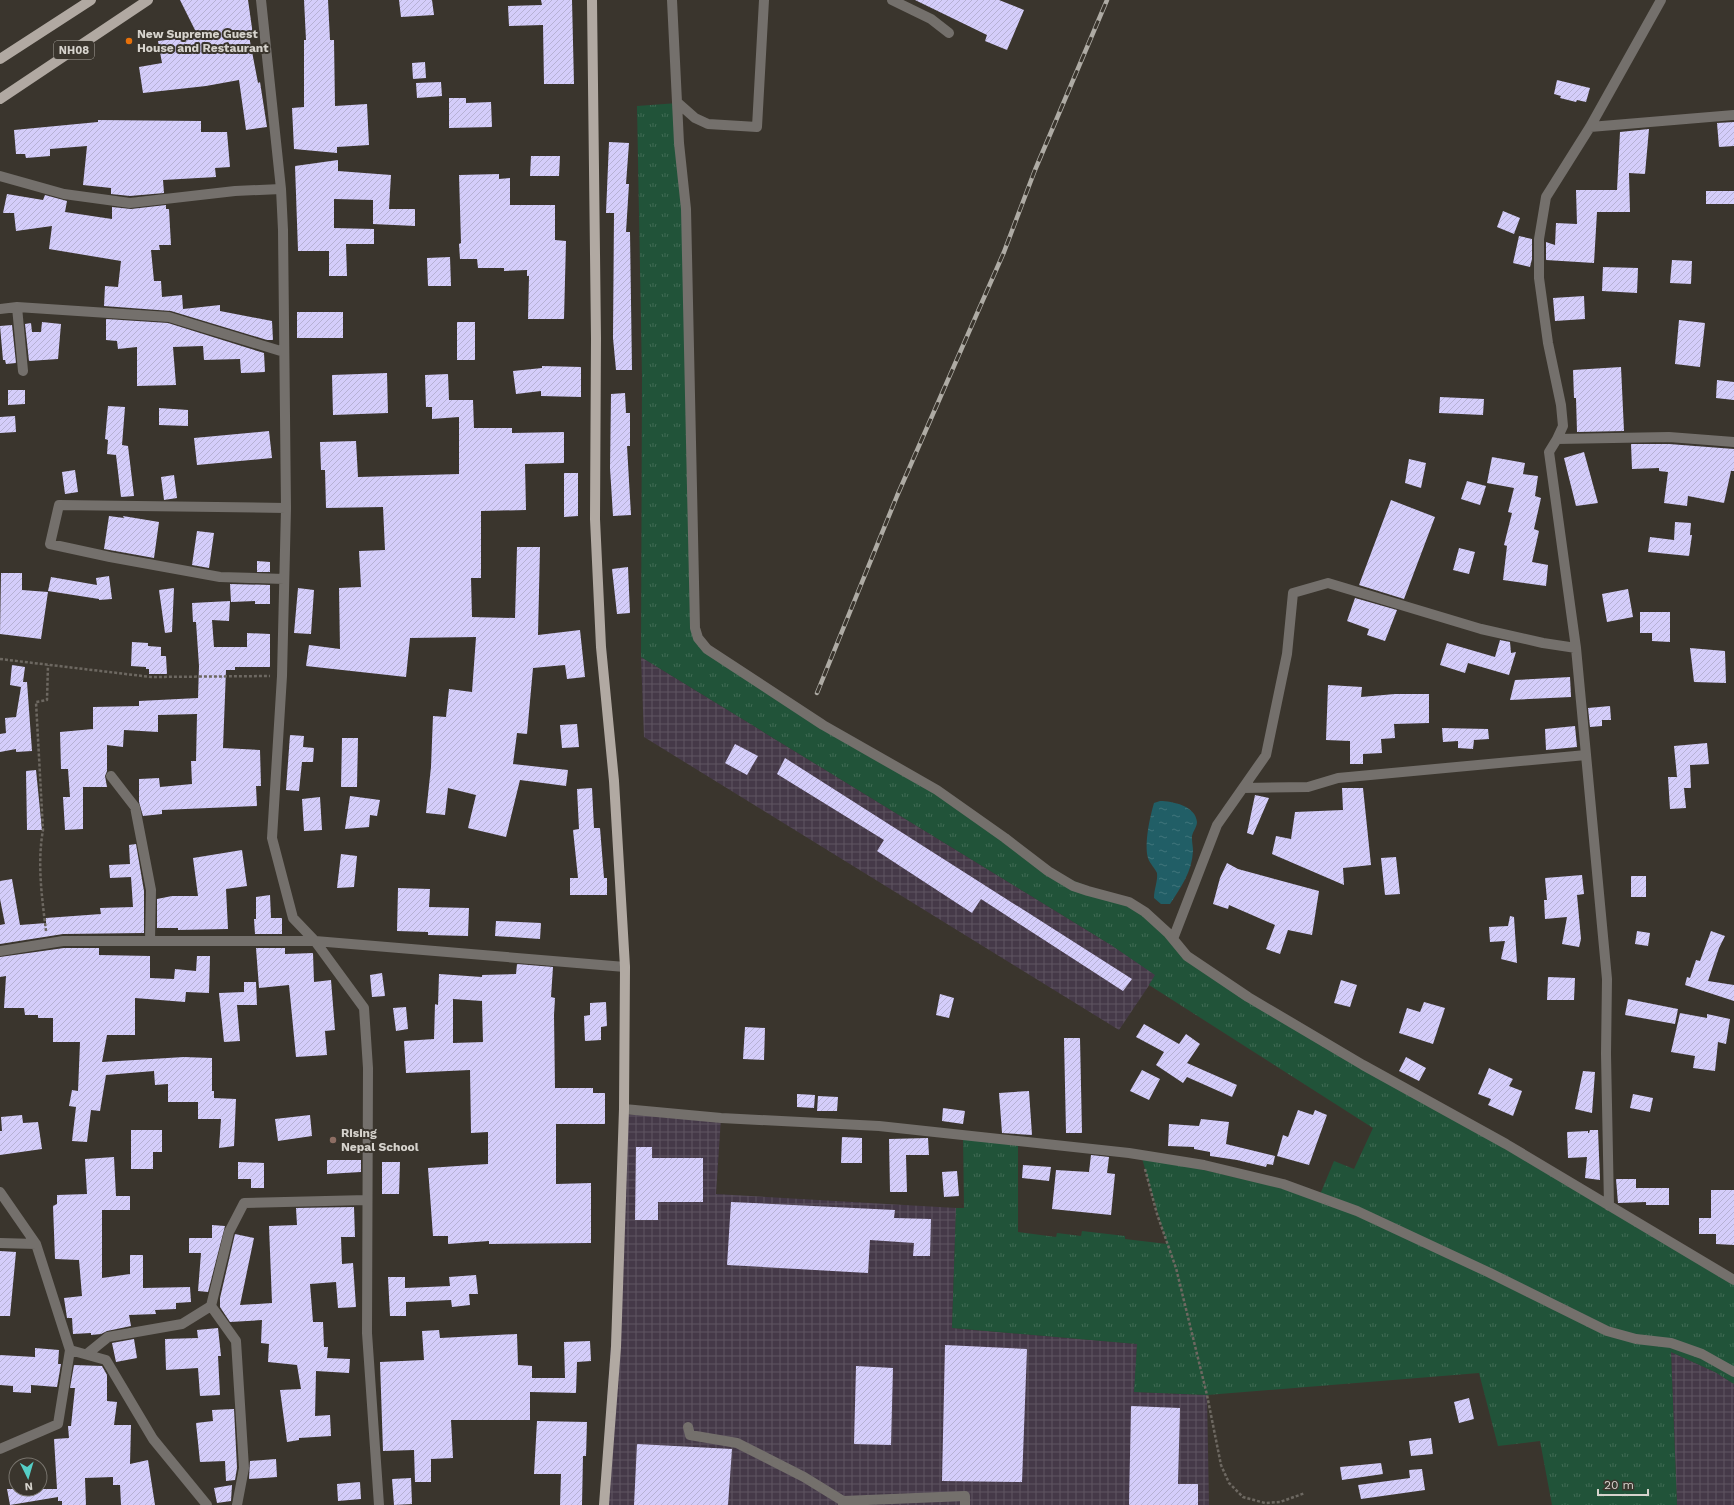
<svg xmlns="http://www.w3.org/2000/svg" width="1734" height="1505" font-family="'Work Sans',sans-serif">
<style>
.industrial{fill:url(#industrial-grid)}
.grass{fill:url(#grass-tufts)}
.water{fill:url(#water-ripples)}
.building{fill:url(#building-hatch);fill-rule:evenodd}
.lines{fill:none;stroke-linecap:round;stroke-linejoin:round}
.path{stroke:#6d6861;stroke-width:2.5;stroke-dasharray:3 2;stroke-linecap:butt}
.minor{stroke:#74706c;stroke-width:10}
.major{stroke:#b1a9a2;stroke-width:10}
.rail-casing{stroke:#aeaba4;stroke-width:4.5}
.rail{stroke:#3a352d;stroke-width:3;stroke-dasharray:9;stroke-linecap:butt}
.food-dot{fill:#e8710a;stroke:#3a352d;stroke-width:1.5}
.education-dot{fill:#8d6e63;stroke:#3a352d;stroke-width:1.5}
.labels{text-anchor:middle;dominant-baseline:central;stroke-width:4;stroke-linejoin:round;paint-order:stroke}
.shield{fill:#3a352d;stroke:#a7a49d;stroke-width:1}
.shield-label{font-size:11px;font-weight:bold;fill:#d6d3cd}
.poi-label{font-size:12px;font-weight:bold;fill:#d6d3cd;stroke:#3a352d;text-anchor:start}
</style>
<defs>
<pattern id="industrial-grid" width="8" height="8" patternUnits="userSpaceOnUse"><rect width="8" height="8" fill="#453948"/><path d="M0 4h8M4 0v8" fill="none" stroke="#5f5561"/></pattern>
<pattern id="grass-tufts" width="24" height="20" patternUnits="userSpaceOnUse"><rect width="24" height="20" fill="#215339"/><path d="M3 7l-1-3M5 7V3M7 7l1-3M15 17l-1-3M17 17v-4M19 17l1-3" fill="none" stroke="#406b54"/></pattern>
<pattern id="water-ripples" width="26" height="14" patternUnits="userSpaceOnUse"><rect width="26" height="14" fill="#215e66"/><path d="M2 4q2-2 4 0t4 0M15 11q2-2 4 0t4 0" fill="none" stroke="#40747b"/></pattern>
<pattern id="building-hatch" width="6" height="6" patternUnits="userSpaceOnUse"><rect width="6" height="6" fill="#d4cdfa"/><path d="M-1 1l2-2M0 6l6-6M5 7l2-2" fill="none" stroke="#b6b1d4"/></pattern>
</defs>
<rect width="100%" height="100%" fill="#3a352d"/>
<path class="industrial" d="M641,657l470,288 45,30 -37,55 -475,-293z
M622,1114l99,4 -5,76 240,14 -4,120 185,16 -2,48 72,3 2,110h-609l12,-176z
M1671,1352l44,20 19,12v121h-57z"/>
<path class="grass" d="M678,103l17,525 12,21 199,122 142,100 81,31 58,54 547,324v104l-19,-12 -44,-20 6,153h-125l-12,-64 -42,5 -19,-73 -272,22 -73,-3 3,-48 -185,-16 4,-120h8l-1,-73 55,6v91l38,5 1,-4 24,3 1,-5 43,5v3l42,5 -26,-89 178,42 15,-36 20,8 19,-41 -224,-143 6,-10 -44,-30 -470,-288 1,-280 -5,-271z"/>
<path class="water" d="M1160,801c12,0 36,5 37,21 0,6 -6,11 -5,17 0,4 1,8 1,12 -1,21 -12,36 -23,53h-9l-7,-6c0,-9 4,-17 3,-25 -2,-5 -7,-9 -9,-15 -4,-15 2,-41 6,-55z"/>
<path class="building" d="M180,0h68l5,35 -4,1 9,47 2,-1 7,45 -21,3 -7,-50 -33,6 -63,7 -4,-26 23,-4 -4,-22 40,-5z
M304,0h24l2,40h4l1,66 32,-2 2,41 -32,2v6l-43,-4 -2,-41 12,-1v-67h2z
M399,0h33l2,15 -33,2z
M541,0h31l2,84h-30l-1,-59 -34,1 -1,-20 34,-1z
M915,0h84l25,10 -17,40 -22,-9 2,-6z
M425,62l1,16 -13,1 -1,-16z
M1557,80l33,8 -4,14 -9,-2 -1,2 -16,-4 1,-2 -7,-2z
M441,82l1,14 -25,2 -1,-15z
M449,98h17v5l25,-1 1,25 -43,1z
M98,120l103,1v11h26l3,35 -15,1 1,9 -53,3 1,13 -34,3 -19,-2v-6l-28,-3 4,-39 -37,3v7l-24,2 -1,-4h-9l-2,-24 84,-8z
M1734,122v24l-15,1 -2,-24z
M1649,129l-4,45 -16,-1 1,39h-33l-3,51 -48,-3v-18l9,3 1,-22 21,1 -1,-34h41l3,-58z
M609,142l20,1 -3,41h3l-3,48h4l2,138h-16l-3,-32 1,-125h-8z
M531,156h29l-1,20h-29z
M338,160v11l53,4 -2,34h26v17l-42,-2v-24l-39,-1v29l40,1v15h-28l1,32h-18v-25h-31l-3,-85z
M499,174v5l11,-1v27h45v35l11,1 -2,78h-36l1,-43h-2v-6l-23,1v-3h-26l-1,-9h-17l-1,-15 2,-1 -2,-68z
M1706,191h28v13h-28z
M7,194l36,6 2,-5 22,6 -2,11 47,7v-12l19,2 35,-4v4h3l2,36h-12l1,5h-9l3,31h7l1,16 20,-2 1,14 37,-4v6l52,10 1,19h-6l-96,-29 -67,-5 1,-20 13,1 3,-26 -72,-12 3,-23 -36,5 -2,-18h-11z
M1503,211l17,7 -6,16 -17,-7z
M1519,236l13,3v20l-2,8 -17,-4z
M450,257l1,29h-23l-1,-28z
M1672,260l20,1 -1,23 -21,-1z
M1603,267l35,1 -1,25 -35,-2z
M1584,296l1,23 -30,2 -2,-23z
M297,312h46v26h-46z
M106,319l62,4 96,30 1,19 -24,1 -1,-14 -36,1 -1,-14 -30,1 3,38 -39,1v-39l-19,2 -1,-8 -11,-1z
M1679,320l26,3 -5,44 -25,-3z
M42,322l19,2 -3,35 -29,2 -4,-37 6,-1 1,9h9z
M457,322h18v38h-18z
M12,325l4,38 -10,1 -1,-4h-2l-3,-34z
M542,366l39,1v30l-40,-1v-5l-25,3 -3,-23 29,-3z
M1621,367l3,64 -47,1 -1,-34h-2l-1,-28z
M387,373l1,40 -55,2 -1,-40z
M448,374l1,26h24l1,28h38v5l52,-1v31l-39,1 1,46 -45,1v67h-10l1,39 43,1 2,-71h23l-2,88 42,-5 5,47 -18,2 -2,-14 -32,3 -6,66 -10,-1 -4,31 55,6 -2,16 -46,-6 -14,57 -38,-9 8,-33 -28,-7 -3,27 -19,-2 5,-46 2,-51 13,1 3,-28 23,3 4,-55 -66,1 -4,39 -100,-11 3,-21 31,4 -1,-61 22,-1 -2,-36 26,-1 -2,-43 -57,1 -1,-38h-4l-1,-28 36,-1 2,36 101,-3v-57l-27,2v-12h-6l-1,-32z
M1717,380l17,2v18l-18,-2z
M8,390h17v14l-17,1z
M625,393l1,20h4v33h-3l4,69 -18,1 -3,-48 1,-74z
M1440,397l44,2 -1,16 -44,-2z
M108,406l17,1 -3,38 6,1 6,50 -13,1 -5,-42 -9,-1 1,-14 -3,-1z
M159,408l29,2v16l-29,-1z
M15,416l1,16 -16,1v-16z
M269,431l3,27 -75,7 -3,-27z
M1631,444h38l65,5v22h-3l-7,32 -36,-7 -1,10 -23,-3 4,-31 -9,-1v-3l-27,1z
M1584,452l14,51 -22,3 -12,-48z
M1492,457l33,6 -2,11 15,2 -3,20 6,2 -7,31 5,2 -7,31 16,3 -2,21 -43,-6 4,-34 -3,-1 8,-32 -4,-1 6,-24 -27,-5z
M1409,459l17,4 -5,25 -16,-5z
M75,470l3,22 -13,2 -3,-22z
M564,473h14v43l-14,1z
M174,475l3,23 -13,2 -3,-23z
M1467,481l19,5 -6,19 -19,-6z
M1391,500l44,17 -31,82 -45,-14z
M109,516l15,2 -1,-2 36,6 -5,36 -50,-9z
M1675,522l16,1 -1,12h2l-3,21 -41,-4 2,-15 24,3z
M197,531l17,2 -5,35 -17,-3z
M1459,548l16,4 -6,22 -16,-4z
M257,561l13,1v10h-13z
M628,567l2,46 -13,1 -5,-45z
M1,573h21v17l26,2 -7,47 -41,-5z
M109,576l3,23 -13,1v-1l-51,-8 3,-14 46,8 -1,-7z
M230,584l40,1v19h-15v-3l-24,1z
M174,588l-2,44 -7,1 -6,-43z
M298,588l16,2 -3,44 -17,-1z
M1628,589l5,28 -26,5 -5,-28z
M1355,598l42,12 -12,31 -18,-6 2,-6 -22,-8z
M230,601l-1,20 -17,-1 2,27h33v-14l23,1v33h-35v3h-9l-3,78 37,2 1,36h-5l1,20 -95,4v4l-19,2 -4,-14v-23l20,-1 1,9 32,-3 -1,-23h5l1,-47 -39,1v17l-34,-2 -1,17 -16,-2v26l-2,5 2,11h-24v42l-18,1 -2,-33h7l-2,-28h-7l-1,-37 33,-3v-22l46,-1v-5l59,-3 1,-32 -3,-44h-3l-1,-19z
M1640,612h30v30l-18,-1v-8h-12z
M1500,640l10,2 1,11 5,-1 -7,23 -41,-12 -3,10 -25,-8 7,-22 48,14z
M132,642l16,1v3l13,1v9h5l1,18h-18v-5h-3v-2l-15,-1z
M1690,648l35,3 1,32 -32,-1z
M12,665l13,2 -2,15h4l5,69 -16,1v-3l-16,3v-18l6,-1 -1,-15 11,-1 5,-30 -11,-2z
M1570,677l1,20 -61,3 5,-20z
M1328,685l34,2 -1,10 34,-3h34v29l-35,1 1,14 -14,1 1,14 -19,1v10h-13v-23l-24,-1z
M1610,706l1,14h-9v6l-12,1 -2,-19z
M577,724l2,23 -17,1 -2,-23z
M1575,726l2,21 -31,3 -1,-21z
M1442,728l46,1 1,10 -15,1 -1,9 -15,-1v-7l-15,1z
M290,735l14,1 -1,11 11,1 -1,14h-11l-3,29 -13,-1z
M342,738h16l-1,49h-16z
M1707,743l2,21 -19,1 1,23h-7l2,20 -16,1 -2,-32h9l-3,-31z
M735,744l23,12 -11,19 -22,-12z
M785,758l347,221 -9,12 -142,-92 -9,14 -95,-62 7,-11 -107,-66z
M36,770l6,60h-15l-1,-59z
M592,788l2,40h6l4,50h3v17h-37v-17h8l-5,-48 6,-1 -2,-40z
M1342,788h21l8,77 -28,3 1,17 -72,-31 4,-18 15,3 4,-27 48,-2z
M1255,795l14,3 -16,37 -6,-2z
M350,796l30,4 -3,16 -7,-1 -1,12 -24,2z
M320,797l2,33 -18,1 -2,-32z
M136,844l8,47v42l-81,1 -63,10v-19l5,-1 -5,-25v-18l12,-2 8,46 26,-2v-5l55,-4 -1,-6 33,-1 -2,-30 -21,1 -1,-13 21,-1 -1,-19z
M242,850l5,36 -21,3 2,40 -50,1v-2h-21v-29l15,-3h26l-5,-38z
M341,854l16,2 -3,31 -17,1z
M1396,857l4,37 -15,1 -4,-37z
M1227,863l11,6 81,22 -7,44 -24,-5 -8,24 -14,-5 9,-24 -46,-20 -1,4 -15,-5 7,-26z
M1582,875l2,19 -7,1 4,44 -2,8 -17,-3 5,-27 -22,2 -1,-19h3l-2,-22z
M1631,876h15v21h-15z
M398,888l32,1 -1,18 40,1 -1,28 -40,-1v-3l-31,-1z
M270,895l1,23h11v16h-27l-1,-15h2v-22z
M1510,916l4,1 3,46 -16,-4 4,-18 -15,1 -1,-15 19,-1z
M496,921l45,2 -1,16 -45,-3z
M1637,931l13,2 -2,13 -13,-2z
M1711,931l14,5 -6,12 -11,33 26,4v16l-49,-16 2,-8 3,1 6,-18 4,1z
M64,948h35v7l51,1v22l24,1 1,-10 21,2 1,-15h13l-1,37 -23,-1 -1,10 -50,-4v37h-28l-5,27 82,-5 28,1v33h2v7l22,1 -2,47 -15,2 2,-29h-23v-17h-30v-18l-13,1 -1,-14 -48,4 -6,36 -9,-1 -4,32 -15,-1 4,-34 -7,-1 3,-16 6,1 2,-49h-27v-24h-15v-3h-13l-1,-7h-20l2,-32 -6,1v-20z
M256,948h29v6l28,-1 1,29 17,-2 4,50 -10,1 2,24 -31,2 -7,-72 -30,3z
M517,964l36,3 -2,30 4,1 -1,17 1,73h38v5h12v31h-49v60l35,-1v60l-102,1v-3l-41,3v-8h-15l-5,-68 60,-4v-32l-17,1 -1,-63 -64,3 -2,-32 30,-2 1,-35 3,1 1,-31 43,3v-2l34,-1zM453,999l29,2 1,41 -30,1z
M382,973l3,23 -13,1 -2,-22z
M1548,977l27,1 -1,22h-27z
M1341,980l16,5 -7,22 -16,-4z
M244,982h12l1,23h-20l3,36 -16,1 -5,-49 25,-1z
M940,994l14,4 -5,20 -13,-3z
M1628,999l50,10 -3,15 -50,-9z
M606,1002l1,24 -6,1v13l-16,1 -1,-25 6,-1v-12z
M1424,1002l21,6 -12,36 -34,-11 8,-25 13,4z
M406,1007l2,22 -12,2 -3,-23z
M1680,1013l27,5v-4l23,5 -4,25 -8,-2 -3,29 -22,-3 2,-12 -24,-4z
M1144,1024l35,20 7,-10 14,10 -13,19 50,22 -5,12 -45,-20 -4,6 -27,-18 8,-13 -28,-15z
M745,1027l20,1 -1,32 -21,-1z
M1064,1038h16l2,95h-16z
M1406,1057l20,11 -7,13 -20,-10z
M1489,1068l24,11 -4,7 13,5 -9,25 -25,-11 3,-6 -13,-5z
M1142,1070l18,9 -11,21 -19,-9z
M1583,1071l12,1 -3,41 -17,-4z
M1029,1091l3,44 -30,-2 -3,-40z
M797,1094l18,1 -1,13 -17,-1z
M1633,1094l20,4 -3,14 -20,-4z
M818,1096l20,1 -1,14h-20z
M943,1108l22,3 -2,13 -21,-3z
M1298,1110l15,5 2,-5 12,5 -18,50 -32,-9 6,-21 5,2z
M22,1115l1,8 15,-1 4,27 -42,6v-24h2l-1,-14z
M310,1115l2,21 -34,5 -3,-22z
M1201,1119l28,3 -3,22 49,12 -2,9 -6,-1 -1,3 -29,-7 -27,-4v-4l-16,-3v-2l-26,-1 1,-22 30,2z
M131,1130h31v22h-9v17h-22z
M1590,1130h8l2,50 -15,-2 2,-21 -19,1 -1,-26 21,-1v2h1z
M842,1137l20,1v25h-21z
M928,1138l1,17h-23l1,37h-17l-1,-53z
M636,1147h16v11h51v44h-45v18h-23z
M1091,1155l18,2 -2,16 8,1 -4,41 -59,-6 4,-39 33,2z
M114,1157l2,39h14v14h-28v68l28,-4v-19h13v33l47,-1 1,15 -15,1v6l-21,1 1,4 -27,1 2,11 -24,5 -6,3 -10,1v-2l-18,1 -1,-16h-5l-3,-20 18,-2 -3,-36 -24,-1 -2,-53 4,-2v-9l30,-1 -2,-35z
M327,1160h34v12l-34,2z
M238,1162l26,1v25h-13v-9h-13z
M382,1162h18l-1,32h-17z
M1023,1165l28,2 -2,14 -27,-3z
M957,1171l2,25 -15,1 -2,-25z
M1616,1179h20v9h33v17h-23v-3l-28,1z
M1711,1190h23v55l-18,-1v-10h-17v-16h12z
M731,1202l164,8 -1,8 37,1 -1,37h-17l1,-13 -44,-3 -2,33 -141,-8z
M354,1207l1,30h-14l1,27 11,-1 3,44 -18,1 -2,-26 -26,2 3,38h10l1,25h4l-1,11 23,1 -1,14 -33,-2 -1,45 15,-1 1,21 -32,2v2l-12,2 -7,-52 21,-1 -4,-24 -29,-3 1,-18 -8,-1 1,-23 -32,2 -10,-15v-9l15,-64 19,4 -14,67 32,-2 -3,-77 28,-1 -1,-17z
M212,1225l13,1 -17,66 -10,-1 3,-38h-12v-15h23z
M0,1251l16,1 -6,64h-10z
M476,1275l2,19h-9l1,11 -18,2 -1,-7 -45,2v14h-16l-2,-39h17v11l45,-2 -1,-9z
M218,1328l3,28h-3l2,39 -20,1 -2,-28 -32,2 -1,-31 33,-1 -1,-8z
M439,1330l1,8 77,-4 1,31 14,1v12h33l-1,-36 26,-1 1,20 -14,1 -1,31 -46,-1v28h-79l2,38 -22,1v23h-16l-1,-32 -31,1 -3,-89 44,-2 -2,-29z
M134,1339l3,19 -21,4 -4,-19z
M945,1345l82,4 -5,133 -80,-1z
M35,1348l24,2 -1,14h3l-4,23 -26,-2v8l-18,-1v-6l-13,-1v-30l35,2z
M74,1365l28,1 5,9v26l10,1 -3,23h17l-1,39 18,-4 7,45h-34l-1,-20h-7v-8l-28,1 1,27h-24v-4h-4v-4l-48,8 -3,-16h50l-3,-50 15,-1 -1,-12h3l4,-38h-5z
M856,1366l37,2 -2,77 -37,-1z
M1469,1398l5,21 -15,4 -5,-21z
M1131,1406l49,2 -2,76h20v21h-69z
M234,1409l3,59 -2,12 -9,1 -1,-20 -25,1 -4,-39 17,-2 -1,-11z
M537,1421l50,1 -1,34h-3l-1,49h-22l1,-31h-27z
M1431,1438l2,16 -22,2 -2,-15z
M637,1444l95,5 -4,56h-94z
M276,1459l1,18 -28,2 1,-18z
M1381,1463l2,11 -41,6 -2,-13z
M1422,1469l3,21 -64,9 -3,-14 52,-7 -1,-8z
M411,1478l1,26 -18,1 -2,-26z
M360,1482l1,17 -23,2 -1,-17z
M232,1485l-1,16 -14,2 -3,-15z"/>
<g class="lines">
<path class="path" d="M0,659l151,18 119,-1
M46,931c-4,-33 -9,-68 -3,-101l-7,-128 11,-2 1,-35
M1145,1169l12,45 19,54 31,127 14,70 8,18 14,14 22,6 15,-1 25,-9"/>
<path class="minor" d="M261,0l20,189 2,41 3,278 -4,168 -10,162 21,80 22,23 49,67 4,60 -1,265 12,172
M672,0l7,143 7,66 9,419 3,10 9,11 116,76 114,65 68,48 43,33 25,15 15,5 41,11 16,10 23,21 19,23 61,41 115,68 143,79 228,136
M892,0l39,19 18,14
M678,103l17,15 13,6 49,3 7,-127
M1590,127l144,-12
M0,176l64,18 66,9 105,-12 46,-2
M17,307l6,64
M0,309l17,-2 152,10 115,35
M1557,439l112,-2 65,5
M284,579l-64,-2 -110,-20 -60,-13 9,-39 227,3
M111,776l24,31 16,83 -1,50
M1243,788l65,-1 30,-9 248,-23
M1173,939l44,-114 49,-70 21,-101 6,-61 35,-10 153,46 62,14 33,5
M0,951l63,-10h252l310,26
M624,1109l97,9 158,8 250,27 75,12 79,19 74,27 133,62 117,58 29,8 35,4 31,11 32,18
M0,1192l36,52 34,106 -12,74 -58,25
M1609,1206l-3,-152 1,-75 -31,-331 -27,-196 8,-13 6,-13 -2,-21 -13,-62 -9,-65v-39l7,-42 44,-70 71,-127
M0,1243l36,1
M211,1306l25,35 8,127 -7,37
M70,1350l36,10 47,79 54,66
M87,1354l21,-17 74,-13 29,-18 18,-74 15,-29 123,-3
M688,1427l2,8 47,8 67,34 39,24
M843,1505v-4l122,-5v9"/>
<path class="major" d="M592,0l4,338 -1,181 6,128 13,134 11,186 -1,142 -8,238 -12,158
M0,59l91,-59
M0,99l148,-99"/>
<g class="rail-casing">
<path id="rail" d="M817,693l80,-197 107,-244 31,-82 72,-170"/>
</g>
<use href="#rail" class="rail"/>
</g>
<circle class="food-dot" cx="129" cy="41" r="4"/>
<circle class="education-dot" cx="333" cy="1140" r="4"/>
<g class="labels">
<rect class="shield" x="54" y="41" width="40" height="18" rx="3"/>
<g class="shield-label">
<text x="74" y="50">NH08</text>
</g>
<g class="poi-label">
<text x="137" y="34">New Supreme Guest<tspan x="137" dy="14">House and Restaurant</tspan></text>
<text x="341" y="1133">Rising<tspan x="341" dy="14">Nepal School</tspan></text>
</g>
</g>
<g transform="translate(28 1477) rotate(175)"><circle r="19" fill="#3a352d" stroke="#78746d"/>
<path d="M0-3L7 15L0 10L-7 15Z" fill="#55cec6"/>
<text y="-6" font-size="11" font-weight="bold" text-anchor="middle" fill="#d6d3cd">N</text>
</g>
<path d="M1598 1489v6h50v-6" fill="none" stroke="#d6d3cd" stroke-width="2"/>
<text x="1604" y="1489" font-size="12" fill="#d6d3cd" stroke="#3a352d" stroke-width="3" paint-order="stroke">20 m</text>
</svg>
